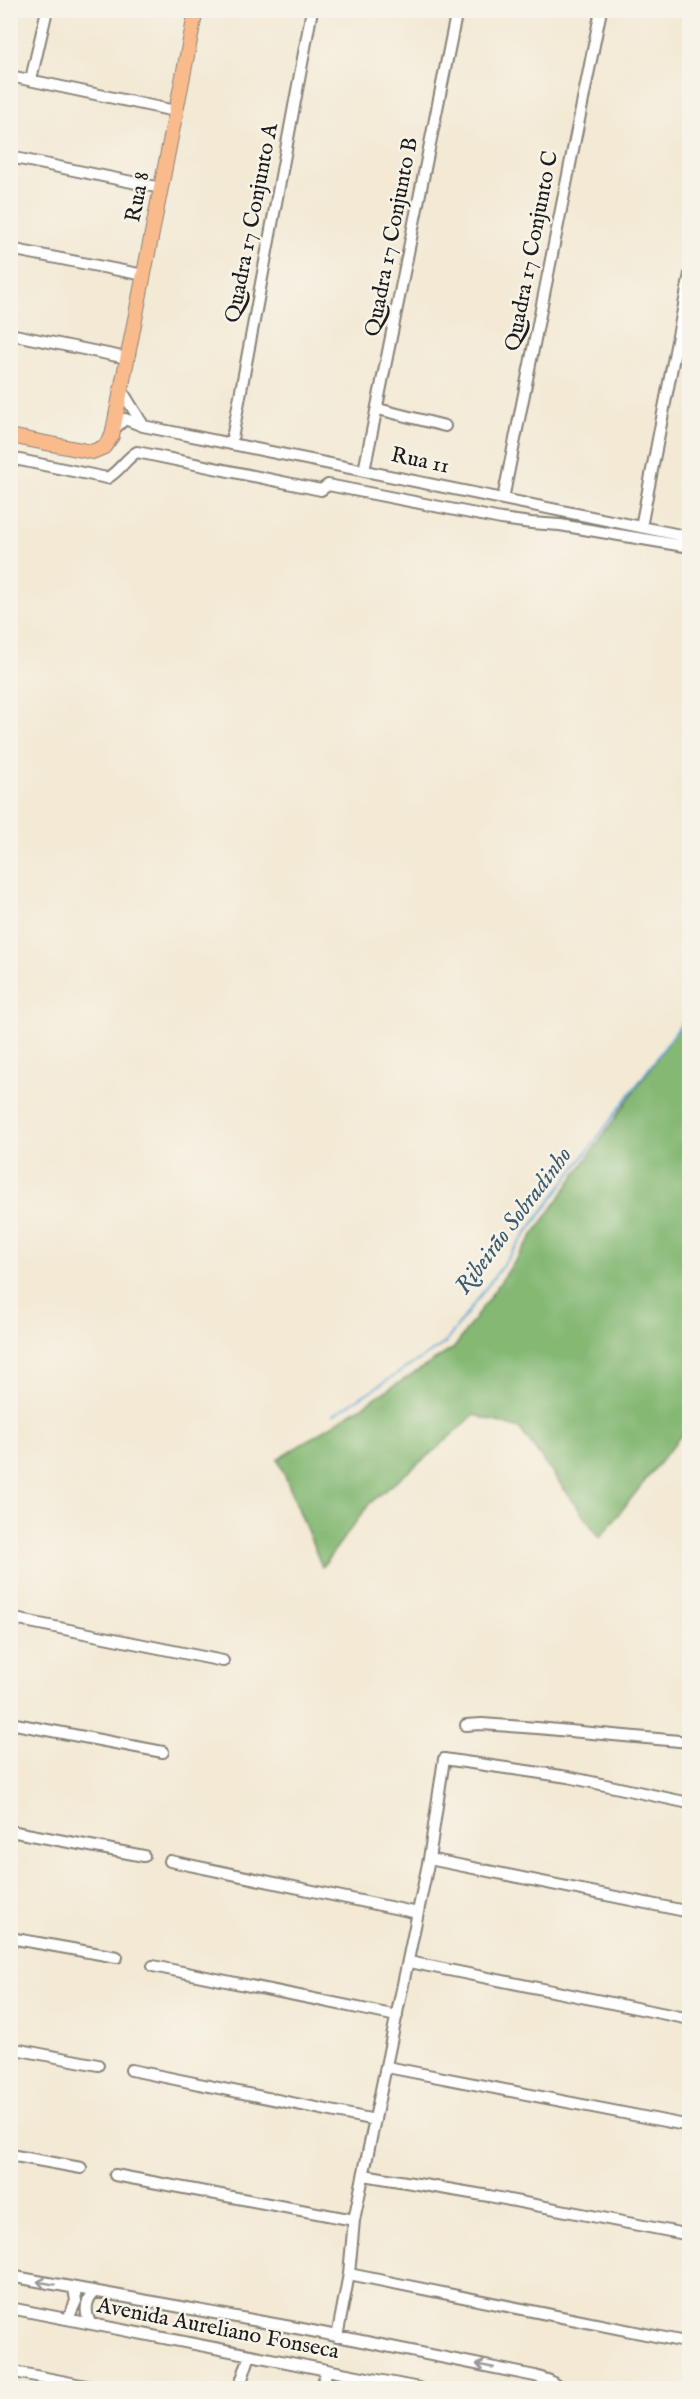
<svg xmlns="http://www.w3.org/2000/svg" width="700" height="2399" font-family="'IM FELL English',serif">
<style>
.forest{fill:#84b873;stroke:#506a48;stroke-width:1.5}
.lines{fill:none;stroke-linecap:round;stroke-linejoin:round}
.stream{stroke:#5fa7d6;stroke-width:2}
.minor-casing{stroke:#888278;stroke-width:14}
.major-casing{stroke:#888278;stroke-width:16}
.minor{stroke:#fff;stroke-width:10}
.major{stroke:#fabb8c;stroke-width:14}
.oneway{stroke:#999}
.labels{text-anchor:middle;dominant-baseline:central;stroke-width:5;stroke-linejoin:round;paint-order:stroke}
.street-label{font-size:22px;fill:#1c1c1c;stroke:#f7f3e8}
.water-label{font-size:24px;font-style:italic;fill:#3a5b70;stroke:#f7f3e8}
</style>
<rect width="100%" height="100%" fill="#f7f3e8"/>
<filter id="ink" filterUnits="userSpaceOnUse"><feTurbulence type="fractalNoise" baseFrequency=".0167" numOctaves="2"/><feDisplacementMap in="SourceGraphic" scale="12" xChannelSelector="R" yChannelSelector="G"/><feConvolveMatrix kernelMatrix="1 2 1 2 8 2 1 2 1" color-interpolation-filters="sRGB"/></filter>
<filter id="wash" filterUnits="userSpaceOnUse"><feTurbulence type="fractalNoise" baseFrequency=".008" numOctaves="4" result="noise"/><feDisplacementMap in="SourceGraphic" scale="24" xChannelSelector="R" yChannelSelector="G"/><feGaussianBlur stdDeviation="1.35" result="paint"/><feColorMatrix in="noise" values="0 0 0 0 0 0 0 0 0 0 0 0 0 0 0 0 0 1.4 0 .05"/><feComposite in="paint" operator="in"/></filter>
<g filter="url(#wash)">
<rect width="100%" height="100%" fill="#f3e9d4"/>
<path class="forest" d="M689,1013v412l-89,113 -80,-109 -46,-14 -39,35 -65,53 -48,64 -44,-108 176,-111z"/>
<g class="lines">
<path class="stream" d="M333,1415l112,-72 245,-330"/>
</g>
</g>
<g filter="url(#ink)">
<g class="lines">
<g class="minor-casing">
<path id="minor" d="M10,76l165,35
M31,79l16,-69
M10,157l151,31
M10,249l134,26
M10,334l117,24
M122,391l21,34
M378,409l67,17
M114,429l11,-10 18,7 547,111
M231,444l81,-434
M10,458l97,20c12,-6 18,-19 30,-26l184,38 7,-5 173,34 30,4 29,2 130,22
M364,471l93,-461
M503,499l98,-489
M641,527l49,-253
M10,1618l213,43
M10,1723l153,29
M466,1725l16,-1 55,4 153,14
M10,1831l134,25
M429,1859l261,53
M170,1861l248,52
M10,1938l107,19
M409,1962l281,57
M153,1966l244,50
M10,2048l88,17
M387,2067l303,59
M131,2070l244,50
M10,2155l71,13
M115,2175l239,45
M364,2175l125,21 201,39
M349,2274l341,69
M10,2276l292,53 233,47 15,5 10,7
M10,2308l409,80
M68,2319l8,-18 -2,-13
M90,2323c-5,-11 -5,-22 4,-31
M337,2337l12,-63 5,-54 75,-361 15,-100 124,18 121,26
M10,2371l87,17
M239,2388l11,-33
M321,2388l6,-17"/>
</g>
<g class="major-casing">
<path id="major" d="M10,436l82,16 12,-5 8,-11 84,-426"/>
</g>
<use href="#minor" class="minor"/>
<use href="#major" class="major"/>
</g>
<defs><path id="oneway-shaft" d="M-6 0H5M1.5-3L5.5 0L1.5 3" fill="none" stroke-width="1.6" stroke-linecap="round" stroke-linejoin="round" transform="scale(1.5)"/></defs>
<g class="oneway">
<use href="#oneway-shaft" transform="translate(46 2283) rotate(-170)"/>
<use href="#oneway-shaft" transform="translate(485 2366) rotate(-169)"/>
</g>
</g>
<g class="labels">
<g class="street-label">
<text transform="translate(138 197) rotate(-79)">Rua 8</text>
<text transform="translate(252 223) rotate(-79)">Quadra 17 Conjunto A</text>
<text transform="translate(392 237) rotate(-79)">Quadra 17 Conjunto B</text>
<text transform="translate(532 251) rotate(-79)">Quadra 17 Conjunto C</text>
<text transform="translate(420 461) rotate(12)">Rua 11</text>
<text transform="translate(218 2329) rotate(11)">Avenida Aureliano Fonseca</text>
</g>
<g class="water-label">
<text transform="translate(514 1221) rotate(-53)">Ribeirão Sobradinho</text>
</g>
</g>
<rect width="700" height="2399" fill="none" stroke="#f7f3e8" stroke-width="36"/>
</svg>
